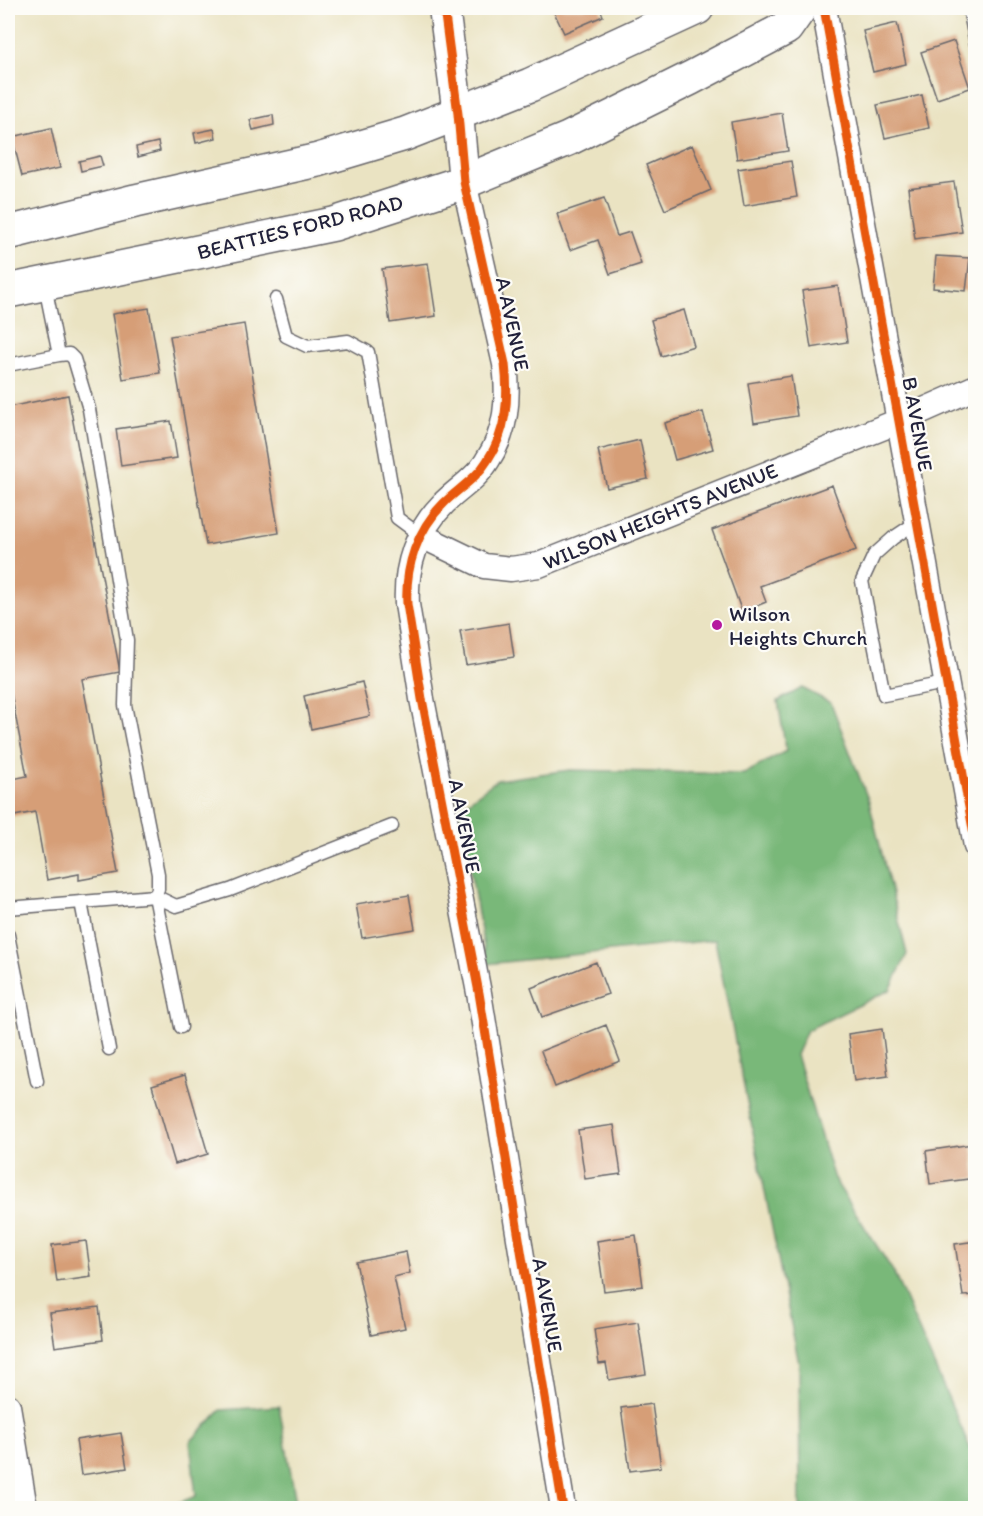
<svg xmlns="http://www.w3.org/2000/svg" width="983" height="1516" font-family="Itim,sans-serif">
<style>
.forest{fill:#79b879;stroke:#4e6d5a;stroke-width:1.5}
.building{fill:#d69e77}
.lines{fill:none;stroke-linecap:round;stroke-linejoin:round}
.service-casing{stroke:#68666a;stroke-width:15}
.minor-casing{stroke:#68666a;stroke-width:27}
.tertiary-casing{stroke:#68666a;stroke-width:33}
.secondary-casing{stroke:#68666a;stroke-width:36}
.service{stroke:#fff;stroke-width:12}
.minor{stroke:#fff;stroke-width:24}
.tertiary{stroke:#fff;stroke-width:30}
.secondary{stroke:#fff;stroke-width:33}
.cycleway-casing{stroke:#fdfcf7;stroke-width:13}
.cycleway{stroke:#e8590c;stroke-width:9}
.poi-dot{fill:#b5179e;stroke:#fdfcf7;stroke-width:2}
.labels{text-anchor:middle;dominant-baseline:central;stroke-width:4.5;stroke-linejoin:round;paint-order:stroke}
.street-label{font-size:21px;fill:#22223b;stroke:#fdfcf7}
.poi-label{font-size:21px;fill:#22223b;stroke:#fdfcf7;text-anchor:start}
</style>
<rect width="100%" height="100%" fill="#fdfcf7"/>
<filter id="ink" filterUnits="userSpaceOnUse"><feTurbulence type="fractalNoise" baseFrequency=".0167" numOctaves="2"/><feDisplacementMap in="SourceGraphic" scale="12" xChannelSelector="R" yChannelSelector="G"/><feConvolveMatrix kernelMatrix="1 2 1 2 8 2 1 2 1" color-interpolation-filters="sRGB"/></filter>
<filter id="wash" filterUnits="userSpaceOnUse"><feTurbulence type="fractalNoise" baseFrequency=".008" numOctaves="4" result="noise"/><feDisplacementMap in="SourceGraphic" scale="24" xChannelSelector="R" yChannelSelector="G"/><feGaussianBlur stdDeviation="1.35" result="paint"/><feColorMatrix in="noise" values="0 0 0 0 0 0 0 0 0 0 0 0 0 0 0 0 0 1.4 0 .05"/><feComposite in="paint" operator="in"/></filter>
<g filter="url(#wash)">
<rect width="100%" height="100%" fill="#eae3c2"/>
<path class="forest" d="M802,688l29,15 38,99 38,152 -17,36 -83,40 -11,25 38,124 59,92 82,188v49h-175l-1,-144 -84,-424 -228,24 -28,-156 38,-28 73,-10 174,4 42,-23 -8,-50z
M279,1406l18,102h-132l31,-12 -6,-54 31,-32z"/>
<g id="blocks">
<path class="building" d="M552,8h48l3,8 -39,17z
M897,23l9,41 -33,8 -10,-41z
M954,41l16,47 -33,11 -16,-47z
M922,95l7,33 -44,10 -8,-33z
M782,113l6,38 -51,8 -6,-37z
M273,115l1,10 -21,5 -3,-10z
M51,128l9,40 -38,8 -10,-39z
M214,129l2,9 -20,5 -2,-10z
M158,142l2,9 -22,6 -2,-10z
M692,145l19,45 -46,20 -19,-45z
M100,156l3,10 -22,5 -2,-10z
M791,161l6,36 -53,9 -6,-37z
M954,182l8,50 -47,7 -7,-51z
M604,198l13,38 13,-4 11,32 -31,10 -12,-34 -28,10 -13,-36z
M936,256l34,2 -4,33 -33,-3z
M428,263l8,53 -46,7 -8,-54z
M838,286l9,56 -36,6 -9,-57z
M149,308l11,65 -37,6 -11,-65z
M684,310l10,36 -33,10 -10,-36z
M244,324l35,209 -73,12 -36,-209z
M791,376l6,40 -43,7 -6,-40z
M68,395l52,277 -38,7 36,194 -39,7v-6l-32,6 -12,-68 -26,5 -1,-6v-31l19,-4 -19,-99v-270z
M703,412l10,37 -38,11 -10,-37z
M171,421l6,37 -56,8 -5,-37z
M640,440l8,39 -41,9 -9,-38z
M832,485l24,65 -96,36 6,16 -24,10 -30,-82z
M509,623l5,34 -48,8 -6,-34z
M362,682l8,34 -59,13 -7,-33z
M409,895l6,34 -53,9 -6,-34z
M596,962l12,32 -66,23 -11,-29z
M606,1025l14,36 -65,26 -14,-36z
M882,1029l6,47 -34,5 -6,-47z
M185,1075l23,79 -33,10 -23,-79z
M614,1125l7,49 -36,5 -7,-49z
M972,1144l4,34 -46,6 -4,-33z
M636,1235l7,51 -39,5 -7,-50z
M86,1241l5,36 -34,5 -5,-37z
M976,1241v54l-13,1 -8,-52z
M406,1252l4,21 -16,4 11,51 -34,7 -15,-73z
M99,1307l4,33 -48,7 -5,-34z
M638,1322l8,52 -37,6 -3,-17 -7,1 -5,-35z
M652,1404l9,63 -31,4 -9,-63z
M121,1433l6,35 -46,7 -5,-35z
M669,1505l1,3h-16v-1z"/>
</g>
</g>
<g filter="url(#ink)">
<use href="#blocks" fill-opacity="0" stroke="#68666a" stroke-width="1.5"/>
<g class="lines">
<g class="service-casing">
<path id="service" d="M969,8l7,36
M276,299l10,37 21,10 41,-5 20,11 29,166 23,17
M8,365l51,-10
M917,522l-24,16 -19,17 -12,26 22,114 61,-12
M155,896l21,10 54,-16 162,-64
M155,896l26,131
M81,902l28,147
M8,908l147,-12 3,-7v-15l-33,-169 2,-65 -38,-231 -15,-50 -5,-5 -10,1 -14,-69
M8,935l29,146"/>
</g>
<g class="minor-casing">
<path id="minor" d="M824,8l152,838
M464,182l41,182c4,34 2,67 -18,97 -10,17 -29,28 -43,42 -27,27 -39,63 -37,101l15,95 57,294 84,515
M420,535l64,31 27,3 28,-4 360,-144 77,-34
M8,1406l17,102"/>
</g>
<g class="tertiary-casing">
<path id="tertiary" d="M444,8l14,106 6,68"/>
</g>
<g class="secondary-casing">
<path id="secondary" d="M8,233l127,-32 183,-41 87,-26 125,-49 167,-77
M8,291l326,-67 130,-42 104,-43 123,-61 95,-50 14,-20"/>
</g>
<use href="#service" class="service"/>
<use href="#minor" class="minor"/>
<use href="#tertiary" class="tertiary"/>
<use href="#secondary" class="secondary"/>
<g class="cycleway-casing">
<path id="cycleway" d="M444,8l14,106 6,68 41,182c4,34 2,67 -18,97 -10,17 -29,28 -43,42 -27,27 -39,63 -37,101l15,95 57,294 84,515
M824,8l152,838"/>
</g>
<use href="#cycleway" class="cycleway"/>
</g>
</g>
<circle class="poi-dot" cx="717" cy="625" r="6"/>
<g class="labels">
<g class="street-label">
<text transform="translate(300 227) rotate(-14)">BEATTIES FORD ROAD</text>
<text transform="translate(513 324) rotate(78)">A AVENUE</text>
<text transform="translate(918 424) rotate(80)">B AVENUE</text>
<text transform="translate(660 516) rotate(-22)">WILSON HEIGHTS AVENUE</text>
<text transform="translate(465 826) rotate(79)">A AVENUE</text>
<text transform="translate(548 1305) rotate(80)">A AVENUE</text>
</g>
<g class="poi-label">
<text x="729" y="613">Wilson<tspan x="729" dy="24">Heights Church</tspan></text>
</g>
</g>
<rect width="983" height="1516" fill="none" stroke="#fdfcf7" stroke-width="30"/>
</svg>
